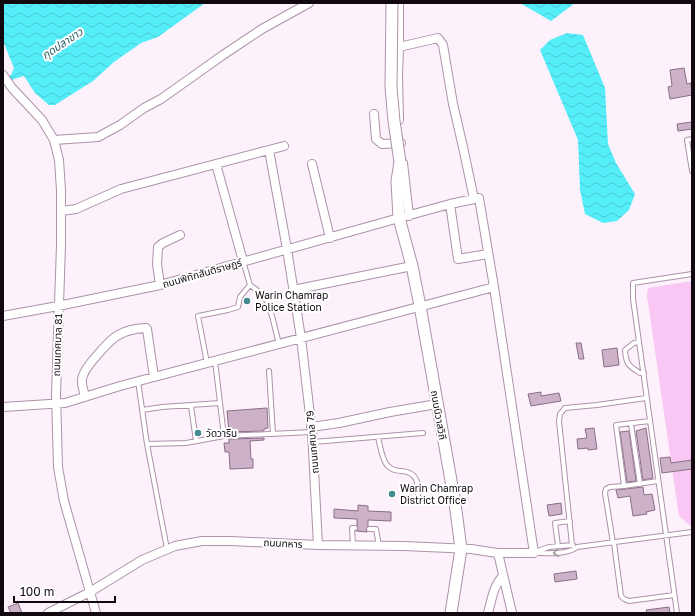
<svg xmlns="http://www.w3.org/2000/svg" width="695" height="616" font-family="'Golos Text','Noto Sans Thai',sans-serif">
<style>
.grass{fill:#fac6f3}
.water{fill:url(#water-waves)}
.building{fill:#ccb1c8;stroke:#896f85}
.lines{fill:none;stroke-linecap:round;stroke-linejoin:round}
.service-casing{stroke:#ad92a9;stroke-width:6}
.minor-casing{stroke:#ad92a9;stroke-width:10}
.secondary-casing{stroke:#ad92a9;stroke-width:13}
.service{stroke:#fff;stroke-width:4}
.minor{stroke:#fff;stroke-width:8}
.secondary{stroke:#fff;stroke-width:11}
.secondary-bridge-casing{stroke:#ad92a9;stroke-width:13;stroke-linecap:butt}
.secondary-bridge{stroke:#fff;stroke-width:11}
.oneway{stroke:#a09c9f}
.poi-dot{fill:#438b90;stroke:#fff;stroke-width:1.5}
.labels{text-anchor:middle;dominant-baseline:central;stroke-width:4;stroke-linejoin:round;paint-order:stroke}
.street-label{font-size:10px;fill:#110810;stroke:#fff}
.poi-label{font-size:10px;fill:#110810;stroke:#fff;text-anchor:start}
.water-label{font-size:11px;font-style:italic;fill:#1e5d61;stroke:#fff}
</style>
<defs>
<pattern id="water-waves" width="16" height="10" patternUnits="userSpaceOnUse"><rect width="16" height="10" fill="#54edf8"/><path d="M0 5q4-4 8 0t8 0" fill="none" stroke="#48cad4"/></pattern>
</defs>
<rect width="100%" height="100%" fill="#fdf2fc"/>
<path class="grass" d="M692,281v246l-13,-11 -32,-220 1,-8z"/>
<path class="water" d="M3,3h202l-47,34 -17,6 -27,19 -21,19 -38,24h-6l-14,-12 -11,-17 -10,3 -11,8v-7l8,-5 3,-7 -11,-27z
M520,3h55l-24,18z
M567,33l16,2 22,53 3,56 8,19 19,31 -6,16 -12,11 -14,2 -18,-9 -5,-24 -2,-50 -38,-90 10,-10z"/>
<path class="building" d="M684,68l3,16 4,-1 1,12 -22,4 -2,-12 4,-1 -2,-16z
M692,122v7l-14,2 -1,-7z
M576,343h5l3,16h-5z
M617,348l2,17 -15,2 -2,-17z
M541,392v4l18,-3 2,8 -30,5 -3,-12z
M267,408l1,20 -4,1v2l-35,1 -2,-21z
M594,428l3,21 -9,1v-2l-10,1 -1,-10 10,-1 -2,-9z
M646,428l7,50 -10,2 -7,-49z
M629,431l7,50 -9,1 -7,-50z
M264,438v2l-14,1 1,18h2v9l-23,1 -1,-17h-4l-1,-9h5v-4z
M670,457l1,6 21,-3v9l-30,4 -2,-15z
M643,487l1,8 8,-1 3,16 -9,2 1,2 -14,2 -3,-20 -12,2 -2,-8z
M561,503l1,11 -13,2 -2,-11z
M358,505l10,1v5l23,1v9l-23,-1v6l-2,3 1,3 -11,-1 2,-3 -1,-3v-6l-23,-1v-9l24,2z
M576,571l1,8 -22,3 -1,-8z
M18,603l4,10h-11l-3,-6z
M669,607l1,6h-23l-1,-3z"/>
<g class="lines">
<g class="service-casing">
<path id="service" d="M692,139l-5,1 5,31
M243,261l7,24 8,6 9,10 5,15 7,28
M639,342l-5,1 -9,7c1,15 4,16 15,23h4
M215,361l9,75 88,-4
M207,363l-9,-47 30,-6 10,-3 2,-10 10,-12
M269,371l4,63
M138,381l9,63
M191,406l5,35
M142,410l20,-3 58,-4
M631,424l9,60
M378,437c2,8 4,24 10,29 4,4 9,5 14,5 18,2 16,15 16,29
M313,442l110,-9
M624,486l-8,-61 34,-4
M369,529h7l3,17
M613,543l-8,-50 1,-4 4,-2 14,-1 34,-5
M614,543l7,53 3,3 5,2 45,-6
M572,545l-13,-124 1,-7 5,-6 32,-3 49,-7
M353,546l-1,-18h3
M558,546l-3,-23 15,-2
M167,549l-20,-105 39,-1 38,-7
M535,552l14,-5 24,-2
M534,553c12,0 33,2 43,-6l115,-15
M677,613l-38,-271 -6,-43v-16l59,-9"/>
</g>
<g class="minor-casing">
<path id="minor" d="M399,3v44l-1,29 1,44
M399,47l39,-9 5,7 10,59 10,43 11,52
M3,75l9,13 30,32 12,20 5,20 2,30v55l-5,149 2,73 6,34 32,112
M374,114l2,25 6,5 19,-1
M54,140l44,-3 22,-12 24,-17 17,-9 62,-44 39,-26 47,-26
M269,150l18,99 14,89 11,94 6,113
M403,163l6,53
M216,164l27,97
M312,164l18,74
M450,204l8,55 30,-5
M61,211l15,-2 45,-20 163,-43
M160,285l-3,-21 1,-17 5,-4 17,-8
M293,290l119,-24
M3,316l55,-10 102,-21 239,-67 51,-14 29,-6 15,89 40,266h-37l-26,-4 -67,-3 -86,-1 -87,-4h-29l-27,5 -33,14 -52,32 -42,21
M85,397c-1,-6 -4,-13 -3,-18 1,-7 7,-14 11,-19 17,-20 25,-31 53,-32l1,1 7,48
M3,407l62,-4 55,-17 374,-99
M311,427l28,-4 51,-11 47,-8
M498,553l14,60
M488,613c4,-14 5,-27 15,-37"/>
</g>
<g class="secondary-casing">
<path id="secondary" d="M400,162l-3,19 2,37 13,48 8,40 35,197 6,46 -10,64"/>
</g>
<use href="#service" class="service"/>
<use href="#minor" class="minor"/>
<use href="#secondary" class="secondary"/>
<g class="secondary-bridge-casing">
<path id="secondary-bridge" d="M392,3l-1,84 3,34 6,41"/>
</g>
<use href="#secondary-bridge" class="secondary-bridge"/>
</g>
<defs><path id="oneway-chevron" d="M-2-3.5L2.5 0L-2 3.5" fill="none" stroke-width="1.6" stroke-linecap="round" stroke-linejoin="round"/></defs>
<use class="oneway" href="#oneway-chevron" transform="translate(556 553) rotate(173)"/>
<g class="poi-dot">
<circle cx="247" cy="301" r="4"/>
<circle cx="198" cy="433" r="4"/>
<circle cx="392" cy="494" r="4"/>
</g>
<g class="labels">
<g class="street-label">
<text transform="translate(202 273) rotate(-16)">ถนนพิทักสันติราษฎร์</text>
<text transform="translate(57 345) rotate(-88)">ถนนเทศบาล 81</text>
<text transform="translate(439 415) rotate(80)">ถนนนิวาสวิถี</text>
<text transform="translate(312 442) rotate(-95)">ถนนเทศบาล 79</text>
<text transform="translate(283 543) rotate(3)">ถนนทหาร</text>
</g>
<g class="poi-label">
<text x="255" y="295">Warin Chamrap<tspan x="255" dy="12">Police Station</tspan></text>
<text x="206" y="433">วัดวาริน</text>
<text x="400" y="488">Warin Chamrap<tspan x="400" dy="12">District Office</tspan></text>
</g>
<g class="water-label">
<text transform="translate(62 43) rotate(-34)">กุดปลาขาว</text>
</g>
</g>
<rect width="695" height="616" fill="none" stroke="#110810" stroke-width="8"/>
<path d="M14 596v6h101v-6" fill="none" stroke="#110810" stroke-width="2"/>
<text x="20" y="596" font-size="12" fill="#110810" stroke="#ffffff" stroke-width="3" paint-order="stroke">100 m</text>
</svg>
